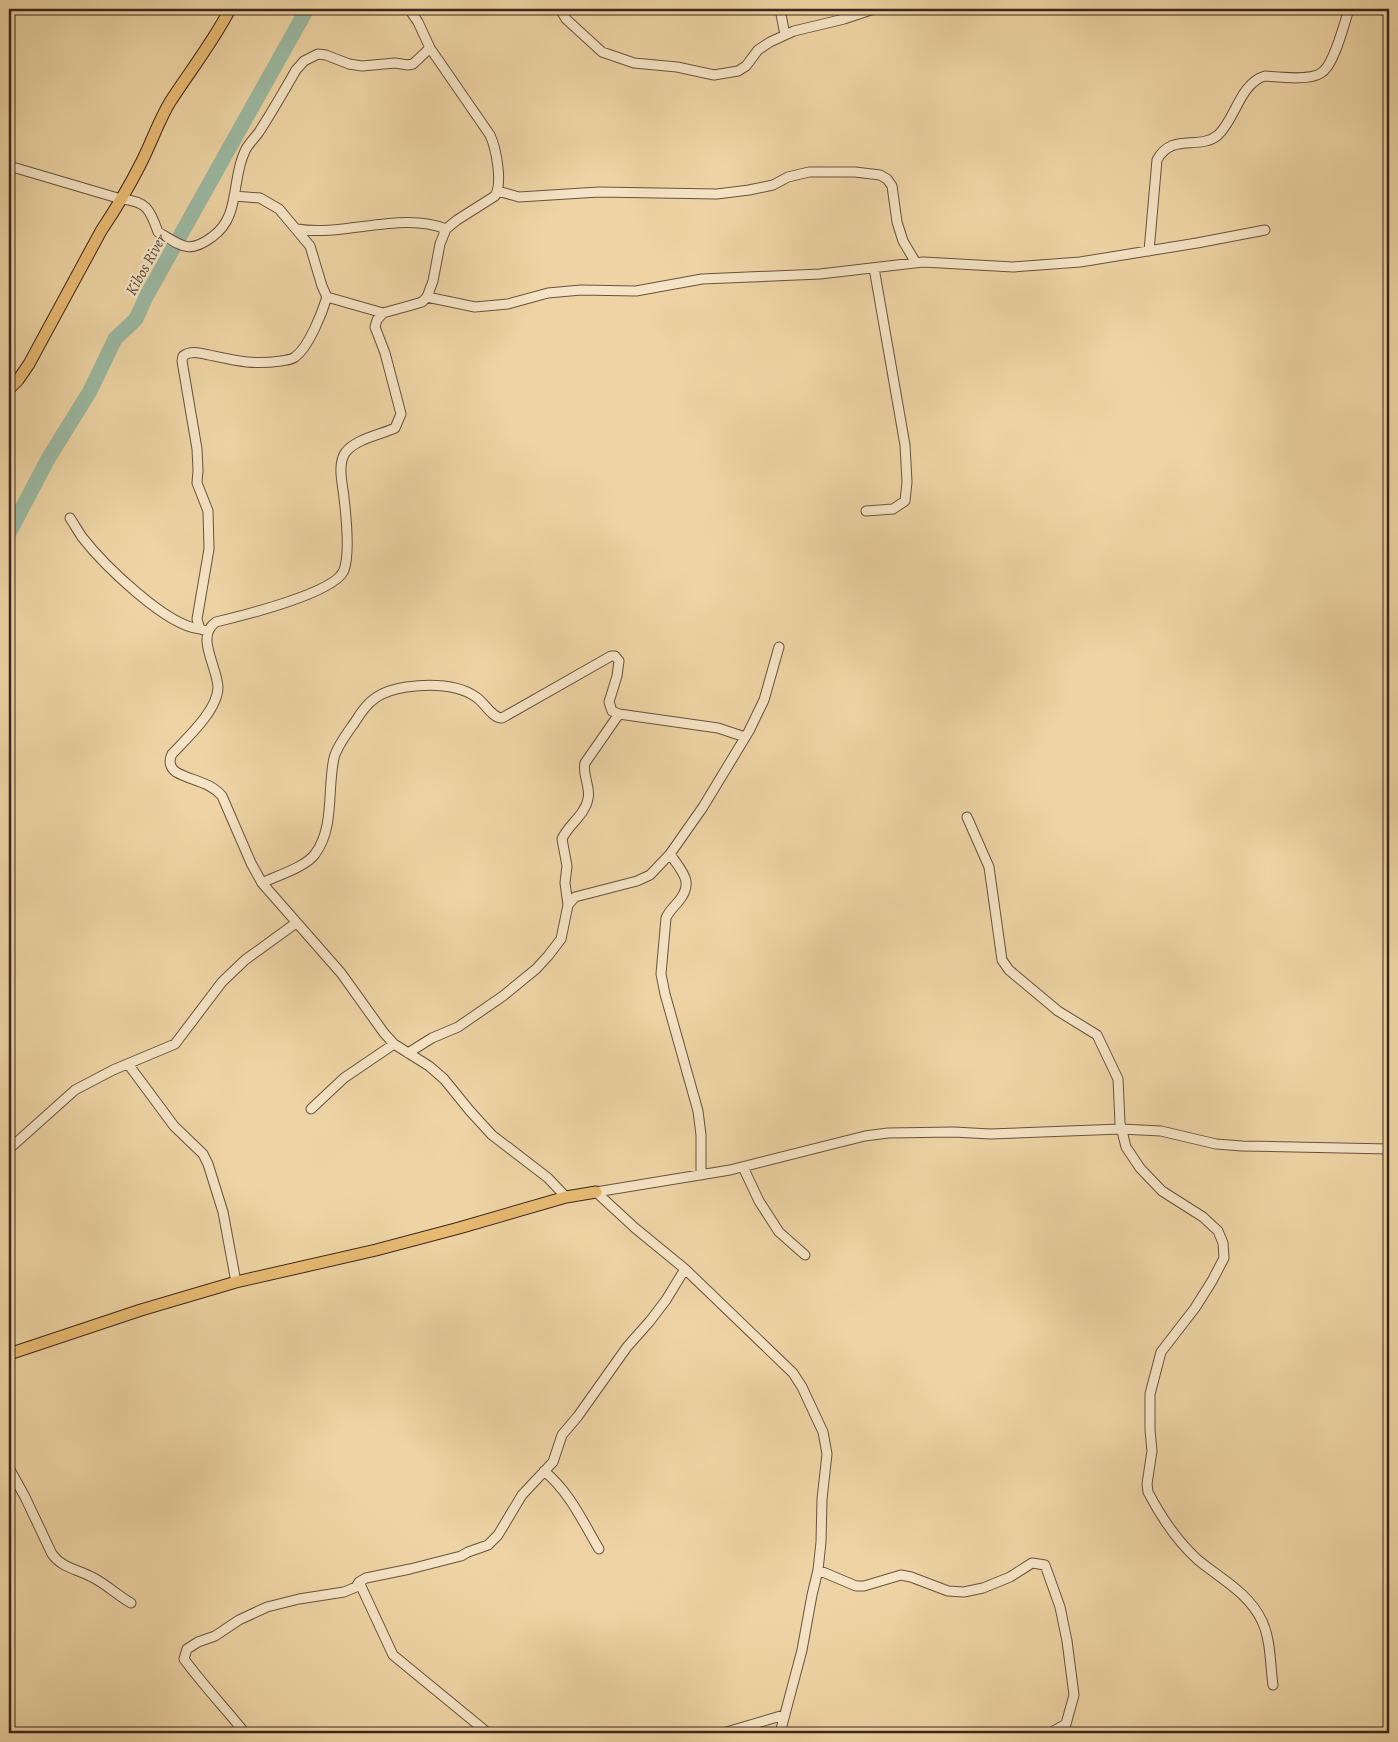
<svg xmlns="http://www.w3.org/2000/svg" width="1398" height="1742" font-family="Alegreya,serif">
<style>
.lines{fill:none;stroke-linecap:round;stroke-linejoin:round}
.river{stroke:#9bb9a2;stroke-width:15}
.minor-casing{stroke:#68523e;stroke-width:11}
.major-casing{stroke:#3c261c;stroke-width:13}
.minor{stroke:#f4e3c4;stroke-width:9}
.major{stroke:#e7ba72;stroke-width:11}
.labels{text-anchor:middle;dominant-baseline:central;stroke-width:4.5;stroke-linejoin:round;paint-order:stroke}
.water-label{font-size:16px;font-style:italic;fill:#544b3e;stroke:#f4e3c4}
</style>
<rect width="100%" height="100%" fill="#eed4a4"/>
<filter id="stains"><feTurbulence type="fractalNoise" baseFrequency=".004" numOctaves="4"/><feColorMatrix values="0 0 0 0 .2 0 0 0 0 .09 0 0 0 0 .02 0 0 0 .5 -.17"/></filter>
<radialGradient id="worn" r=".72"><stop offset=".6" stop-color="#630" stop-opacity="0"/><stop offset="1" stop-color="#630" stop-opacity=".3"/></radialGradient>
<g class="lines">
<path class="river" d="M9,533l39,-74 42,-68 25,-52 21,-20 11,-24 160,-286"/>
<g class="minor-casing">
<path id="minor" d="M409,9l9,13 12,26 60,87c6,13 13,48 5,61l-38,24 -11,9 -6,15 -7,37 -6,16 -5,5 -10,3 -29,8 -6,7 -2,7 10,26 16,61 -6,14c-15,7 -40,11 -50,25 -8,13 -2,32 -1,45 2,17 6,56 0,72 -8,23 -103,46 -128,52 -21,14 1,44 2,65 0,23 -31,51 -46,67 -3,6 -3,13 4,18 15,9 33,9 46,24l29,67 11,20 79,90 43,60 10,11 35,22 15,13 26,32 22,24 56,43 18,19
M560,9l6,10 36,33 32,11 43,4 37,8 24,-4 8,-5 12,-16 12,-8 24,-11 50,-12 30,-10
M780,9l5,26
M9,166l112,33c25,2 29,10 37,33 23,13 30,23 54,5 29,-20 19,-58 33,-86 3,-7 9,-12 14,-19 13,-20 25,-41 37,-62l8,-9 14,-7 8,1 23,9 13,2 33,-3 13,2 5,-1 17,-16
M498,191l21,6 80,-5 118,2 32,-4 24,-5 15,-8 21,-5h46l25,3 7,4 5,7 5,36 6,19 13,22
M234,196l26,2 19,11 31,37 12,40 5,11 56,16
M297,229c47,8 105,-18 149,0
M1149,251l8,-91c15,-28 42,-9 61,-25 17,-15 22,-52 47,-59 14,1 44,5 56,-3 13,-7 23,-49 28,-64
M427,297l48,10 33,-3 40,-11 33,-3 55,1 66,-12 118,-5 103,-12 90,5 67,-5 117,-19 68,-13
M866,511l27,-2 12,-8 2,-19 -2,-37 -31,-177
M70,518c4,6 8,13 12,19 21,27 84,89 118,92
M207,631l-7,-2 -3,-10 12,-70 -1,-38 -11,-28 1,-13 -1,-21 -15,-88 1,-5c8,-6 17,-3 26,-1 28,6 43,10 72,6 5,-1 10,-1 14,-4 14,-10 27,-44 32,-60
M967,817l22,50 13,93 7,10 49,41 39,24 21,44 2,44 6,24 14,21 22,23 41,26 15,14 5,12 1,15 -12,23 -17,27 -34,44 -11,42v36l2,21 -5,33 1,8c13,25 29,49 50,68 23,19 51,33 64,61 9,19 8,43 11,64
M670,854c12,18 25,28 8,48 -5,6 -9,9 -12,16l-5,56 4,20 33,117 3,24v40
M262,883c14,-7 44,-16 53,-29 20,-27 12,-65 19,-96 3,-12 14,-26 21,-36 13,-22 25,-31 51,-35 23,-3 51,-3 70,10 9,6 16,21 26,21l109,-62h4l4,5 -2,15 -8,26 3,9 7,3 99,14 27,9
M568,905l-3,-22 2,-17 -5,-27c6,-14 23,-24 26,-40 3,-12 -6,-24 -3,-36l34,-49
M408,1053l24,-15 26,-11 45,-31 33,-27 12,-13 13,-17 7,-34 7,-8 62,-16 13,-6 20,-21 33,-47 46,-76 15,-31 15,-53
M128,1064l46,62 29,28 5,10 15,48 13,70
M311,1109l33,-31 50,-34
M9,1149l66,-59 38,-20 62,-26 47,-62 23,-22 51,-37
M743,1167l16,34 20,31 26,23
M596,1192l134,-22 95,-24 40,-10 23,-3 66,-1 36,2 131,-5 40,2 55,13 26,2 147,3
M596,1192l39,36 50,41 108,104 9,14 21,45 4,22 -5,45 -1,43 -3,28 -6,25 -10,55 -22,83
M9,1468l16,29 27,57c10,14 25,15 40,23 14,7 25,18 39,26
M544,1471c25,20 39,51 55,78
M818,1570l38,16h8l37,-11 10,2 37,14 16,1 19,-4 27,-11 22,-14 13,2 15,42 7,34 7,54 -8,29 -16,9
M359,1582l34,73 95,78
M245,1733c-20,-25 -42,-48 -61,-74l3,-10 11,-7 17,-6 24,-16 28,-13 32,-8 45,-7 12,-5 3,-5 7,-4 44,-9 51,-13 7,-4 20,-7 10,-10 24,-40 31,-33 9,-27 16,-19 49,-69 23,-26 16,-21 19,-31
M723,1733l61,-18"/>
</g>
<g class="major-casing">
<path id="major" d="M9,389l9,-9 11,-16 72,-133c14,-21 28,-44 39,-66 11,-21 18,-43 30,-63 20,-31 43,-60 60,-93
M9,1354l132,-44 95,-28 140,-32 83,-22 107,-31 30,-5"/>
</g>
<use href="#minor" class="minor"/>
<use href="#major" class="major"/>
</g>
<g class="labels">
<g class="water-label">
<text transform="translate(146 265) rotate(-61)">Kibos River</text>
</g>
</g>
<rect width="1398" height="1742" fill="none" stroke="#eed4a4" stroke-width="30"/>
<rect x="10" y="10" width="1378" height="1722" fill="none" stroke="#3c261c" stroke-width="2.5"/>
<rect x="15" y="15" width="1368" height="1712" fill="none" stroke="#3c261c"/>
<rect width="100%" height="100%" filter="url(#stains)"/>
<rect width="100%" height="100%" fill="url(#worn)"/>
</svg>
